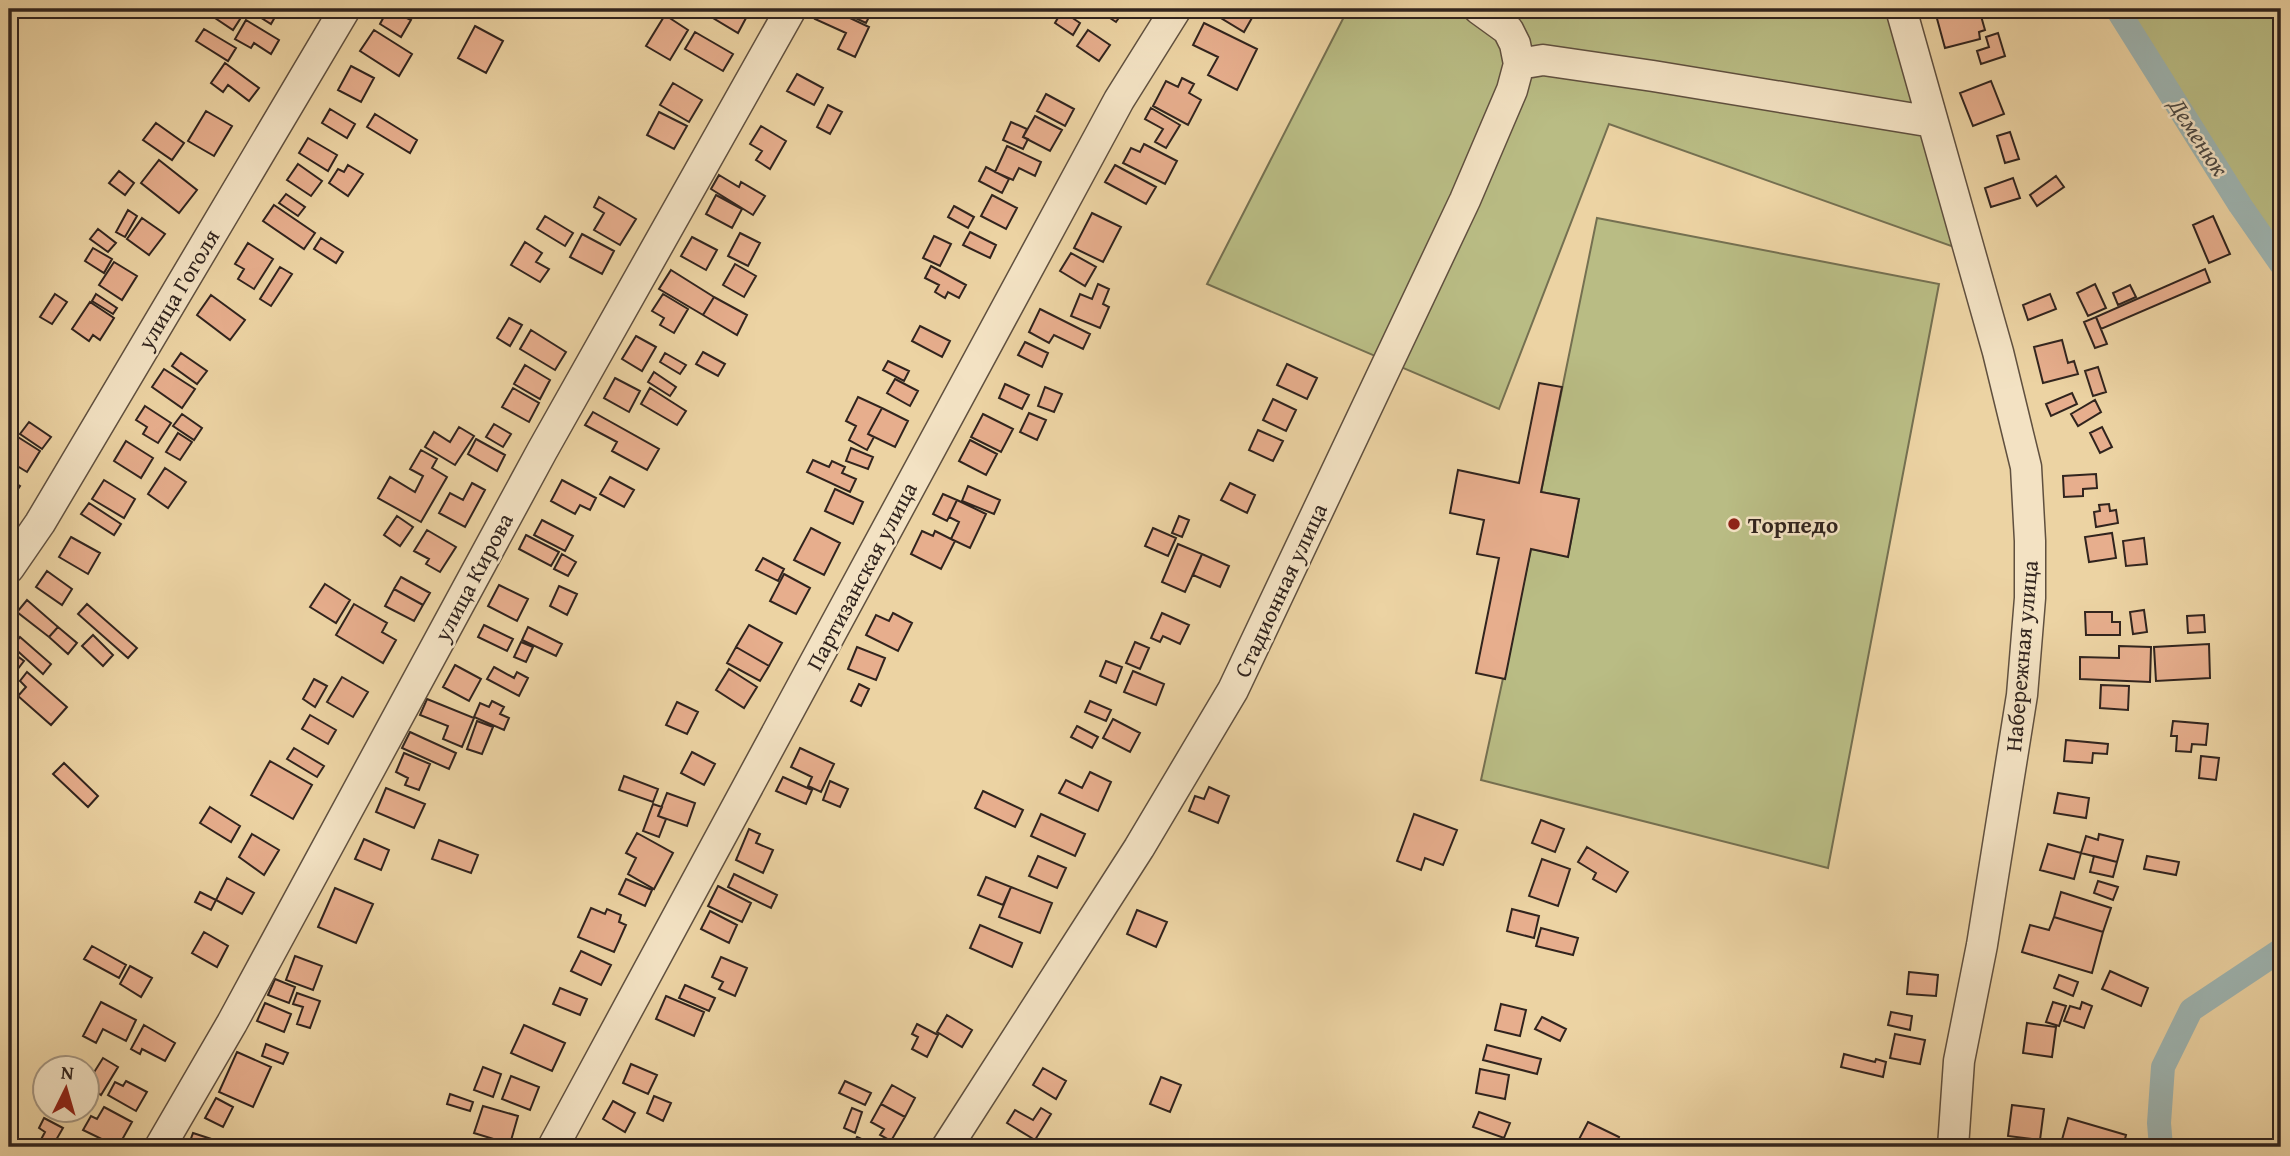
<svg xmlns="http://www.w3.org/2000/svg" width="2290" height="1156" font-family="'Gentium Book Plus',serif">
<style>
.green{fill:#b9bc84;stroke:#757051;stroke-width:2}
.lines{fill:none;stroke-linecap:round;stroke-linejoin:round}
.canal{stroke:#9eb5b2;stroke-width:24}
.building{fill:#e7ae8d;stroke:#31241e;stroke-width:2}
.minor-casing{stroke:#60503f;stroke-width:33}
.minor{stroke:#f3e2c3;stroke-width:30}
.poi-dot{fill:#8f2418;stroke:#f3e2c3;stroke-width:2.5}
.labels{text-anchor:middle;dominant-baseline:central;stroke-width:5;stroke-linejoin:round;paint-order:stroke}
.street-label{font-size:23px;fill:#31241e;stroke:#f3e2c3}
.poi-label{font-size:23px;font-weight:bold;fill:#31241e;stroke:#f3e2c3;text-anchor:start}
.water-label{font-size:24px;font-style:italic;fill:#4c4843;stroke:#f3e2c3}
</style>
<rect width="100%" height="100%" fill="#ecd3a3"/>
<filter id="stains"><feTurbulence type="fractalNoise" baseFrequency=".00286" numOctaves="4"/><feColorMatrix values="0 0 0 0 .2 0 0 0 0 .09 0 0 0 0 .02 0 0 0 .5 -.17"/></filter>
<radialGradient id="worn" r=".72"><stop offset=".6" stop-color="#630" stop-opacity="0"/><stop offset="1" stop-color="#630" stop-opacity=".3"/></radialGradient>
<path class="green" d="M1348,9h558l62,243 -359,-128 -110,285 -292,-125z
M2117,9h158v136l6,-1v120l-41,-59z
M1597,218l342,66 -111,584 -347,-88 50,-231 37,7 11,-57 -38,-7z"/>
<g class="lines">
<path class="canal" d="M2117,9l123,196 41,59
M2161,1147l-2,-24 4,-56 28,-57 90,-60"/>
</g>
<path class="building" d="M217,9h13l12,7 -9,14 -21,-14z
M247,9h30l2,1 -8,14z
M388,9l23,11 -10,17 -21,-13z
M698,9h34l14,9 -8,15z
M820,9h11l38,18 -14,30 -17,-8 8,-16 -31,-14z
M836,9h37l-7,14z
M1096,9h29l-9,13z
M1206,9h51l-13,23z
M1959,9h20l6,21 -6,2 1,7 -35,9 -9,-33z
M1062,11l18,12 -7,12 -18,-12z
M665,15l23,15 -18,30 -24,-14z
M246,20l33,20 -8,14 -17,-11 -3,5 -16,-9z
M1204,23l53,26 -20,41 -29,-15 10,-18 -25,-12z
M475,26l28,15 -17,32 -28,-15z
M204,29l32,19 -8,13 -32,-20z
M374,30l38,24 -13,22 -39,-25z
M1088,30l22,15 -11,16 -22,-15z
M695,32l38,22 -10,17 -38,-22z
M1998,33l7,23 -24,8 -4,-13 12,-4 -3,-10z
M225,63l34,25 -10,13 -21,-16 -5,7 -12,-9z
M351,66l23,12 -13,24 -23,-12z
M797,74l26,14 -9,17 -27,-14z
M1182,78l12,6 -5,9 12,7 -13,25 -35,-19 13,-25 12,6z
M1991,81l13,33 -31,12 -13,-33z
M673,83l29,17 -13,22 -29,-17z
M1046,94l28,15 -9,17 -28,-15z
M828,105l14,7 -12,22 -13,-7z
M1151,108l29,17 -14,23 -11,-6 8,-13 -18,-10z
M330,109l25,15 -8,14 -25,-15z
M206,111l26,15 -18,30 -26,-15z
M659,112l28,14 -13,23 -27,-14z
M375,114l42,26 -7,13 -43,-26z
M1035,116l27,14 -12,21 -27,-14z
M1011,122l16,7 -4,8 5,2 -5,10 -20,-9z
M156,123l28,20 -12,17 -29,-20z
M761,126l25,15 -16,28 -14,-9 6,-9 -12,-7z
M2010,132l9,27 -14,4 -8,-27z
M308,138l29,17 -9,16 -29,-18z
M1144,144l33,17 -12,23 -42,-21 8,-15 9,4z
M1007,146l34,16 -6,14 -16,-8 -6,12 -18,-8z
M159,160l38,30 -18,23 -38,-30z
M298,164l24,17 -11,15 -24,-16z
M348,165l15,9 -15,22 -19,-13 9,-14 6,3z
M1115,165l41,22 -10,17 -41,-22z
M986,167l23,12 -7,14 -23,-12z
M119,171l15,12 -9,12 -16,-12z
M719,175l20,12 2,-5 24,14 -12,19 -42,-26z
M2056,176l8,11 -27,19 -7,-11z
M2013,178l7,20 -29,9 -6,-19z
M286,194l19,13 -7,9 -19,-13z
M716,195l26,14 -10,19 -26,-14z
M992,195l25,13 -11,21 -25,-13z
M599,197l37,22 -16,26 -26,-15 10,-17 -10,-6z
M274,205l41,28 -11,16 -41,-28z
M954,206l20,11 -6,11 -20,-11z
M128,210l9,6 -12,21 -9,-5z
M1092,213l29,14 -18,35 -29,-14z
M545,216l28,17 -8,13 -28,-17z
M2213,216l17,38 -21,9 -16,-38z
M142,218l23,16 -16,21 -22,-16z
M98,229l18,14 -8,9 -18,-13z
M970,232l26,13 -6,13 -27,-13z
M740,233l20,10 -12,23 -20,-10z
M582,234l32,17 -12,23 -32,-17z
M934,236l17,8 -11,22 -17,-8z
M692,237l25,13 -11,20 -25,-14z
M321,238l22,14 -7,11 -22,-14z
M525,242l17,11 -6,9 13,7 -9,13 -29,-17z
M248,243l25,16 -19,30 -16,-10 6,-10 -9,-5z
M93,248l19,11 -8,14 -19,-12z
M1071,253l25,14 -11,19 -25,-15z
M114,262l23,14 -15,24 -23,-15z
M735,264l21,12 -12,21 -21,-12z
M931,266l35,19 -7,13 -11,-6 -3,6 -10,-6 4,-7 -14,-7z
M280,267l12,7 -21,32 -11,-7z
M2205,269l5,13 -109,47 -5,-12z
M671,270l43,27 -11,18 -44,-26z
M1098,284l11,5 -6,15 6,3 -9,21 -29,-12 9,-22 12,5z
M2095,284l11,24 -18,8 -11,-23z
M2130,285l6,12 -18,8 -5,-12z
M55,294l12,8 -15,22 -12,-7z
M96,294l21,14 -4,6 -21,-13z
M663,294l25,15 -14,24 -14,-8 4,-7 -12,-7z
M2050,294l6,15 -28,11 -5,-15z
M211,295l34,25 -15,20 -33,-25z
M714,297l33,18 -10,20 -34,-20z
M90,302l24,16 -14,22 -7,-5 -4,6 -17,-12z
M1040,309l50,25 -7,15 -29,-14 -5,8 -20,-11z
M2096,317l11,27 -12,4 -11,-26z
M509,318l13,7 -12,21 -13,-8z
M920,326l30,15 -8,16 -30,-16z
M531,330l35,22 -11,18 -35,-21z
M636,336l20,11 -14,24 -20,-12z
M2062,340l6,23 6,-2 4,13 -35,9 -9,-36z
M1025,342l23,11 -6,14 -24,-12z
M703,352l22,12 -7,12 -22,-12z
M181,353l26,18 -10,13 -25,-18z
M665,353l21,12 -6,9 -20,-12z
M888,361l21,10 -5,10 -21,-11z
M1287,364l30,14 -10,21 -30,-14z
M525,365l25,15 -10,19 -26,-15z
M2098,367l8,25 -13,4 -8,-25z
M164,369l31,20 -13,19 -30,-21z
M654,372l22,15 -6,9 -22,-14z
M615,378l25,13 -11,21 -25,-14z
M895,379l23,12 -8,15 -23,-13z
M1539,383l23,4 -21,105 38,7 -11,58 -37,-8 -26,130 -29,-6 23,-115 -22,-4 7,-34 -34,-7 8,-43 61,13z
M1005,384l24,11 -7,14 -23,-11z
M1045,387l17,7 -8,18 -16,-6z
M513,388l26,15 -10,19 -27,-15z
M650,388l36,23 -9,14 -36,-21z
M2072,393l5,11 -26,12 -5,-12z
M858,397l24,11 -14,26 6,3 -7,13 -18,-10 7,-14 -10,-5z
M1273,399l23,11 -10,21 -23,-11z
M2095,400l6,12 -23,14 -7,-12z
M145,406l26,17 -13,20 -15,-9 4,-7 -11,-7z
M882,408l26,13 -13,26 -27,-13z
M593,412l66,37 -12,21 -35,-19 5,-9 -32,-17z
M1029,413l17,7 -9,20 -17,-8z
M182,414l20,14 -8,12 -21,-14z
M983,414l30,15 -12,23 -30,-15z
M29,422l22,15 -9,12 -22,-15z
M494,424l17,10 -8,13 -17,-10z
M459,427l15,9 -19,29 -30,-18 9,-15 16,10z
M2102,427l10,20 -12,6 -10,-20z
M1258,430l25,11 -10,20 -24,-11z
M10,432l30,19 -13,21 -18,-11z
M178,433l14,9 -12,18 -14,-8z
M476,439l29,16 -8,16 -29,-17z
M970,440l27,14 -11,21 -27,-14z
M126,441l27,17 -12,20 -27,-17z
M851,448l22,9 -5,12 -22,-8z
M421,450l16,9 -5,9 15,9 -26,45 -43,-24 12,-21 25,15 8,-16 -13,-7z
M813,460l16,7 3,-6 13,6 -3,6 14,6 -6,13 -43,-20z
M165,468l21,14 -18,26 -20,-14z
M2096,474l1,14 -14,1v7l-19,1 -1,-21z
M610,477l24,13 -10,17 -24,-13z
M9,479l11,7 -10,15h-1z
M104,480l31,19 -11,19 -32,-19z
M562,480l34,18 -6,12 -10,-5 -5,9 -24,-13z
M472,483l13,7 -20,37 -26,-14 11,-20 13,7z
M1230,483l25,12 -8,18 -26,-13z
M968,486l32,14 -6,14 -32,-13z
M835,489l28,13 -10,22 -28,-13z
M943,494l14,6 -10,21 -14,-7z
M957,500l29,14 -16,34 -19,-9 8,-17 -10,-5z
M89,503l32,21 -7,11 -33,-21z
M2109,504l1,7 6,-1 2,13 -22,4 -2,-15 6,-1 -1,-6z
M397,516l16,11 -13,19 -16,-11z
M1179,516l10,4 -7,17 -10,-4z
M542,520l31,16 -8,15 -31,-16z
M811,528l29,15 -16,32 -30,-15z
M1153,528l23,10 -8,18 -23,-10z
M427,530l29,17 -16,25 -14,-8 3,-5 -15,-8z
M922,531l11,5 2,-5 20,10 -14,28 -30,-15z
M2112,533l4,25 -27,4 -4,-25z
M526,535l33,17 -8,14 -32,-17z
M71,537l29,16 -12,21 -29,-17z
M2144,538l3,26 -21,2 -3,-25z
M1178,544l24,10 -17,38 -23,-10z
M562,554l14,8 -8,14 -14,-7z
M1202,554l27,12 -9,21 -27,-12z
M763,558l21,11 -6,12 -22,-11z
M47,571l25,18 -10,16 -26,-18z
M784,574l26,14 -14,26 -26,-13z
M401,577l29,16 -7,12 -29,-16z
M325,584l25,16 -14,23 -26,-16z
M499,585l29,14 -11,22 -29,-15z
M559,586l18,8 -10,21 -17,-9z
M394,589l29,16 -9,16 -29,-15z
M27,600l31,27 -9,10 -32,-25z
M87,604l50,44 -9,10 -50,-44z
M354,604l33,19 -5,9 14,8 -13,23 -47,-28z
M2144,610l3,22 -14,2 -3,-22z
M2085,612h27v10h8v13h-34z
M893,613l19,10 -14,28 -32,-16 10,-20 13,6z
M1162,613l27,12 -9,19 -17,-8 -3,6 -9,-4z
M2204,615l1,17 -17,1 -1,-17z
M484,625l29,14 -6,12 -29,-14z
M749,625l33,18 -13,23 -33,-19z
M58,627l19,16 -9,11 -19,-17z
M528,627l34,17 -6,12 -34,-16z
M93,635l20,20 -10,11 -21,-20z
M20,637l31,27 -8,10 -31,-28z
M521,642l12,5 -7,15 -12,-5z
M1135,642l14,6 -9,21 -14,-6z
M2209,644l1,34 -54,3 -2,-34z
M2119,646l32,1 -1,35 -70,-3v-22l39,1z
M736,647l33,19 -9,15 -33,-18z
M857,647l28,11 -9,22 -28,-11z
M9,650l15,11 -14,18 -1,-1z
M1106,661l16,6 -6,16 -16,-7z
M455,665l26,14 -12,22 -26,-14z
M494,667l20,11 3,-6 11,6 -9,18 -32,-17z
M729,669l28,18 -13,21 -28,-18z
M1133,671l31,13 -8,21 -32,-13z
M27,672l40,35 -16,18 -33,-29 8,-9 -6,-6z
M342,677l26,15 -15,25 -26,-15z
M314,679l13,7 -12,21 -12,-8z
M859,684l10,5 -8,17 -10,-5z
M2101,685l28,1 -1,24 -28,-2z
M427,699l47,19 -12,29 -19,-8 5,-13 -28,-11z
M492,701l12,6 -4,7 9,4 -5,12 -30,-13 6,-14 9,4z
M1090,701l21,9 -5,11 -21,-9z
M677,702l21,10 -11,22 -21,-9z
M310,715l26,15 -8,14 -26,-15z
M1113,719l27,14 -10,19 -27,-14z
M477,721l16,6 -11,27 -15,-5z
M2173,721l35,3 -2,21 -14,-1 -1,8 -15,-1 1,-15h-6z
M1077,726l21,11 -6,11 -21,-11z
M410,732l46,21 -7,16 -47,-21z
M2066,740l42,4 -1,10 -14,-1 -1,10 -28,-2z
M294,748l30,18 -7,11 -30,-18z
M800,748l34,16 -13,28 -13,-6 4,-9 -21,-10z
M692,752l23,12 -11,21 -23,-12z
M404,753l26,11 -11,26 -14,-5 3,-7 -12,-6z
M2201,756l18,2 -3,22 -17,-2z
M270,761l42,24 -19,34 -42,-24z
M64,763l34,33 -10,11 -35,-33z
M1090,772l21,10 -13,29 -39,-18 7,-13 16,8z
M624,776l34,13 -5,13 -34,-12z
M783,777l29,13 -6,14 -30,-13z
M830,781l18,8 -8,18 -17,-7z
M1209,787l20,9 -11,27 -29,-12 6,-15 9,3z
M386,788l39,16 -11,24 -38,-16z
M983,791l40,19 -8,17 -40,-19z
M667,793l28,10 -8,23 -29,-10z
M2058,793l31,5 -3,20 -32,-5z
M653,804l9,3 -4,9 8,3 -7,18 -16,-6z
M210,807l30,19 -9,16 -31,-19z
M1041,814l44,20 -10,22 -44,-20z
M1414,814l43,16 -14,35 -18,-7 -4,12 -24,-9z
M1541,820l23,9 -9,23 -23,-9z
M749,829l11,5 -4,9 17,7 -10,23 -27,-13z
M637,833l36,20 -19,36 -26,-15 8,-16 -10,-5z
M252,834l27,16 -15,25 -25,-18z
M2099,834l24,6 -6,22 -36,-9 5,-17 12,4z
M364,839l25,11 -8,20 -26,-11z
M439,840l39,15 -7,18 -39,-14z
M2048,844l33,9 -7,26 -34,-9z
M1587,847l41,25 -12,20 -23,-13 3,-6 -18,-11z
M1038,856l28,12 -9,20 -28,-12z
M2094,856l23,6 -4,15 -23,-5z
M2147,856l32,6 -3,13 -32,-6z
M1542,859l28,10 -12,37 -29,-10z
M734,874l43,21 -6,13 -43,-21z
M986,877l25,10 -8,18 -25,-10z
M227,878l27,15 -12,21 -26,-14z
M626,879l26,11 -7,16 -26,-12z
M2098,881l20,6 -5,13 -19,-7z
M718,886l33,17 -9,19 -34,-16z
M1011,887l41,16 -12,30 -41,-16z
M335,888l38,16 -17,39 -38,-16z
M200,892l16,8 -5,10 -16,-8z
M2061,892l50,16 -8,24 -49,-15z
M591,908l14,6 2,-5 14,6 -2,7 7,3 -12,27 -36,-15z
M1512,909l27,7 -5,22 -27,-7z
M1137,910l30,12 -11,25 -29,-13z
M710,911l27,14 -8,18 -28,-14z
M2054,917l49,15 -11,41 -70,-21 8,-27 19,5z
M980,925l42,18 -10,24 -42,-19z
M1541,928l37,10 -5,17 -37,-9z
M204,932l24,14 -11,21 -25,-14z
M92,946l34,19 -7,13 -35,-19z
M581,951l30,14 -10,20 -30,-14z
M295,956l27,10 -9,24 -27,-10z
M721,957l26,11 -12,28 -16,-7 4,-7 -11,-5z
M130,966l22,12 -11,19 -21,-13z
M2110,971l38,17 -7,18 -39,-17z
M1909,972l29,3 -2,21 -29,-2z
M2059,975l19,7 -5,14 -19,-8z
M275,979l20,8 -6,16 -21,-8z
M685,985l30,13 -6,13 -30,-13z
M560,988l27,11 -7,16 -27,-11z
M297,993l23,8 -10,27 -13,-4 6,-17 -10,-3z
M666,996l38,16 -10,24 -38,-17z
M101,1002l35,18 -10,21 -23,-12 -7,14 -13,-7z
M2053,1002l13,4 -7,20 -13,-4z
M2082,1002l10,4 -8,22 -20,-7 6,-15 10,3z
M265,1003l26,11 -7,18 -27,-11z
M1501,1004l25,6 -6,26 -25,-6z
M1891,1012l21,4 -2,14 -22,-5z
M947,1015l25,15 -10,17 -25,-15z
M1542,1017l24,12 -6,12 -25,-12z
M2027,1023l29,4 -4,30 -29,-4z
M917,1024l21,11 -11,22 -15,-8 6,-12 -6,-3z
M144,1025l31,18 -10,18 -23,-12 -2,5 -9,-5z
M524,1025l41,18 -13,28 -41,-18z
M1895,1034l30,6 -5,24 -30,-6z
M266,1044l22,9 -5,11 -21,-8z
M1487,1045l54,14 -4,15 -54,-14z
M237,1052l34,15 -18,40 -34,-15z
M1844,1054l31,8 1,-3 10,3 -3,15 -42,-10z
M103,1058l15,9 -17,28 -13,-9v-15l5,3z
M631,1064l26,11 -9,19 -25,-11z
M483,1067l18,7 -8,23 -19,-7z
M1043,1068l23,13 -10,18 -23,-14z
M1480,1069l29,6 -4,24 -29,-6z
M511,1076l28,11 -9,23 -28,-11z
M1161,1077l20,8 -11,27 -20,-8z
M126,1081l21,11 -11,19 -28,-16 7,-13 8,4z
M845,1081l26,12 -6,12 -26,-12z
M892,1085l23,13 -10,19 -24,-13z
M450,1094l23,8 -3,9 -23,-7z
M654,1096l17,7 -8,18 -16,-8z
M216,1098l17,9 -10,20 -18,-9z
M613,1101l22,12 -10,19 -22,-13z
M881,1104l24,13 -14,24 -11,-6 4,-6 -13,-7z
M2012,1105l32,4 -4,31 -32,-4z
M483,1106l35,10 -8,28 -36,-11z
M104,1107l28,15 -14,25 -35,-17 8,-14 6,3z
M852,1108l10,4 -7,21 -11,-5z
M1041,1108l10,6 -16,26 -28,-17 8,-13 18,10z
M1479,1112l31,11 -6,15 -31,-11z
M44,1118l19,10 -11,19h-15l8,-15 -6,-4z
M2068,1118l58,17 -3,12h-63z
M1588,1122l31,15 -5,10h-39z
M193,1133l43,14h-48z
M857,1137l22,10h-27z"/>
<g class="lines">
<g class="minor-casing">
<path id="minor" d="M1901,9l97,343 28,115 4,74v57l-8,97 -40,250 -23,116 -6,86
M1519,64l24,-4 110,16 280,46
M9,568l31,-45 305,-514
M160,1147l72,-124 310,-572 249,-442
M553,1147l566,-1047 57,-91
M947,1147l192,-299 94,-158 232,-490 47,-110 7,-26 -4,-20 -7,-14 -29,-21"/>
</g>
<use href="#minor" class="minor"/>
</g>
<circle class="poi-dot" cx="1734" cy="524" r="7"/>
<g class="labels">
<g class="street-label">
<text transform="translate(178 289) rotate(-59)">улица Гоголя</text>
<text transform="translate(861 576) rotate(-62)">Партизанская улица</text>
<text transform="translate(473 577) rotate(-62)">улица Кирова</text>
<text transform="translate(1280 590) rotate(-65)">Стадионная улица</text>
<text transform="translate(2021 656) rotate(-85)">Набережная улица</text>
</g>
<g class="poi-label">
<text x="1748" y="524">Торпедо</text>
</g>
<g class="water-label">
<text transform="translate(2199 137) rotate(57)">Деменюк</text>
</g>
</g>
<rect width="2290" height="1156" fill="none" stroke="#ecd3a3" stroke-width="35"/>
<rect x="10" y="10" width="2269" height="1135" fill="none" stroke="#31241e" stroke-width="3.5"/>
<rect x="18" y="18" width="2255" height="1121" fill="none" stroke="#31241e" stroke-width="2"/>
<g transform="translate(66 1089) rotate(5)"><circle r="33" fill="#f3e2c3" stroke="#a59681" stroke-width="2"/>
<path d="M0-5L12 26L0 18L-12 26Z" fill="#8f2418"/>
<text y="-10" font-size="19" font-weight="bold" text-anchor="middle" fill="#31241e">N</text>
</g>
<rect width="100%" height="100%" filter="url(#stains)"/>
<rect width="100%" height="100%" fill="url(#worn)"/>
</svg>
